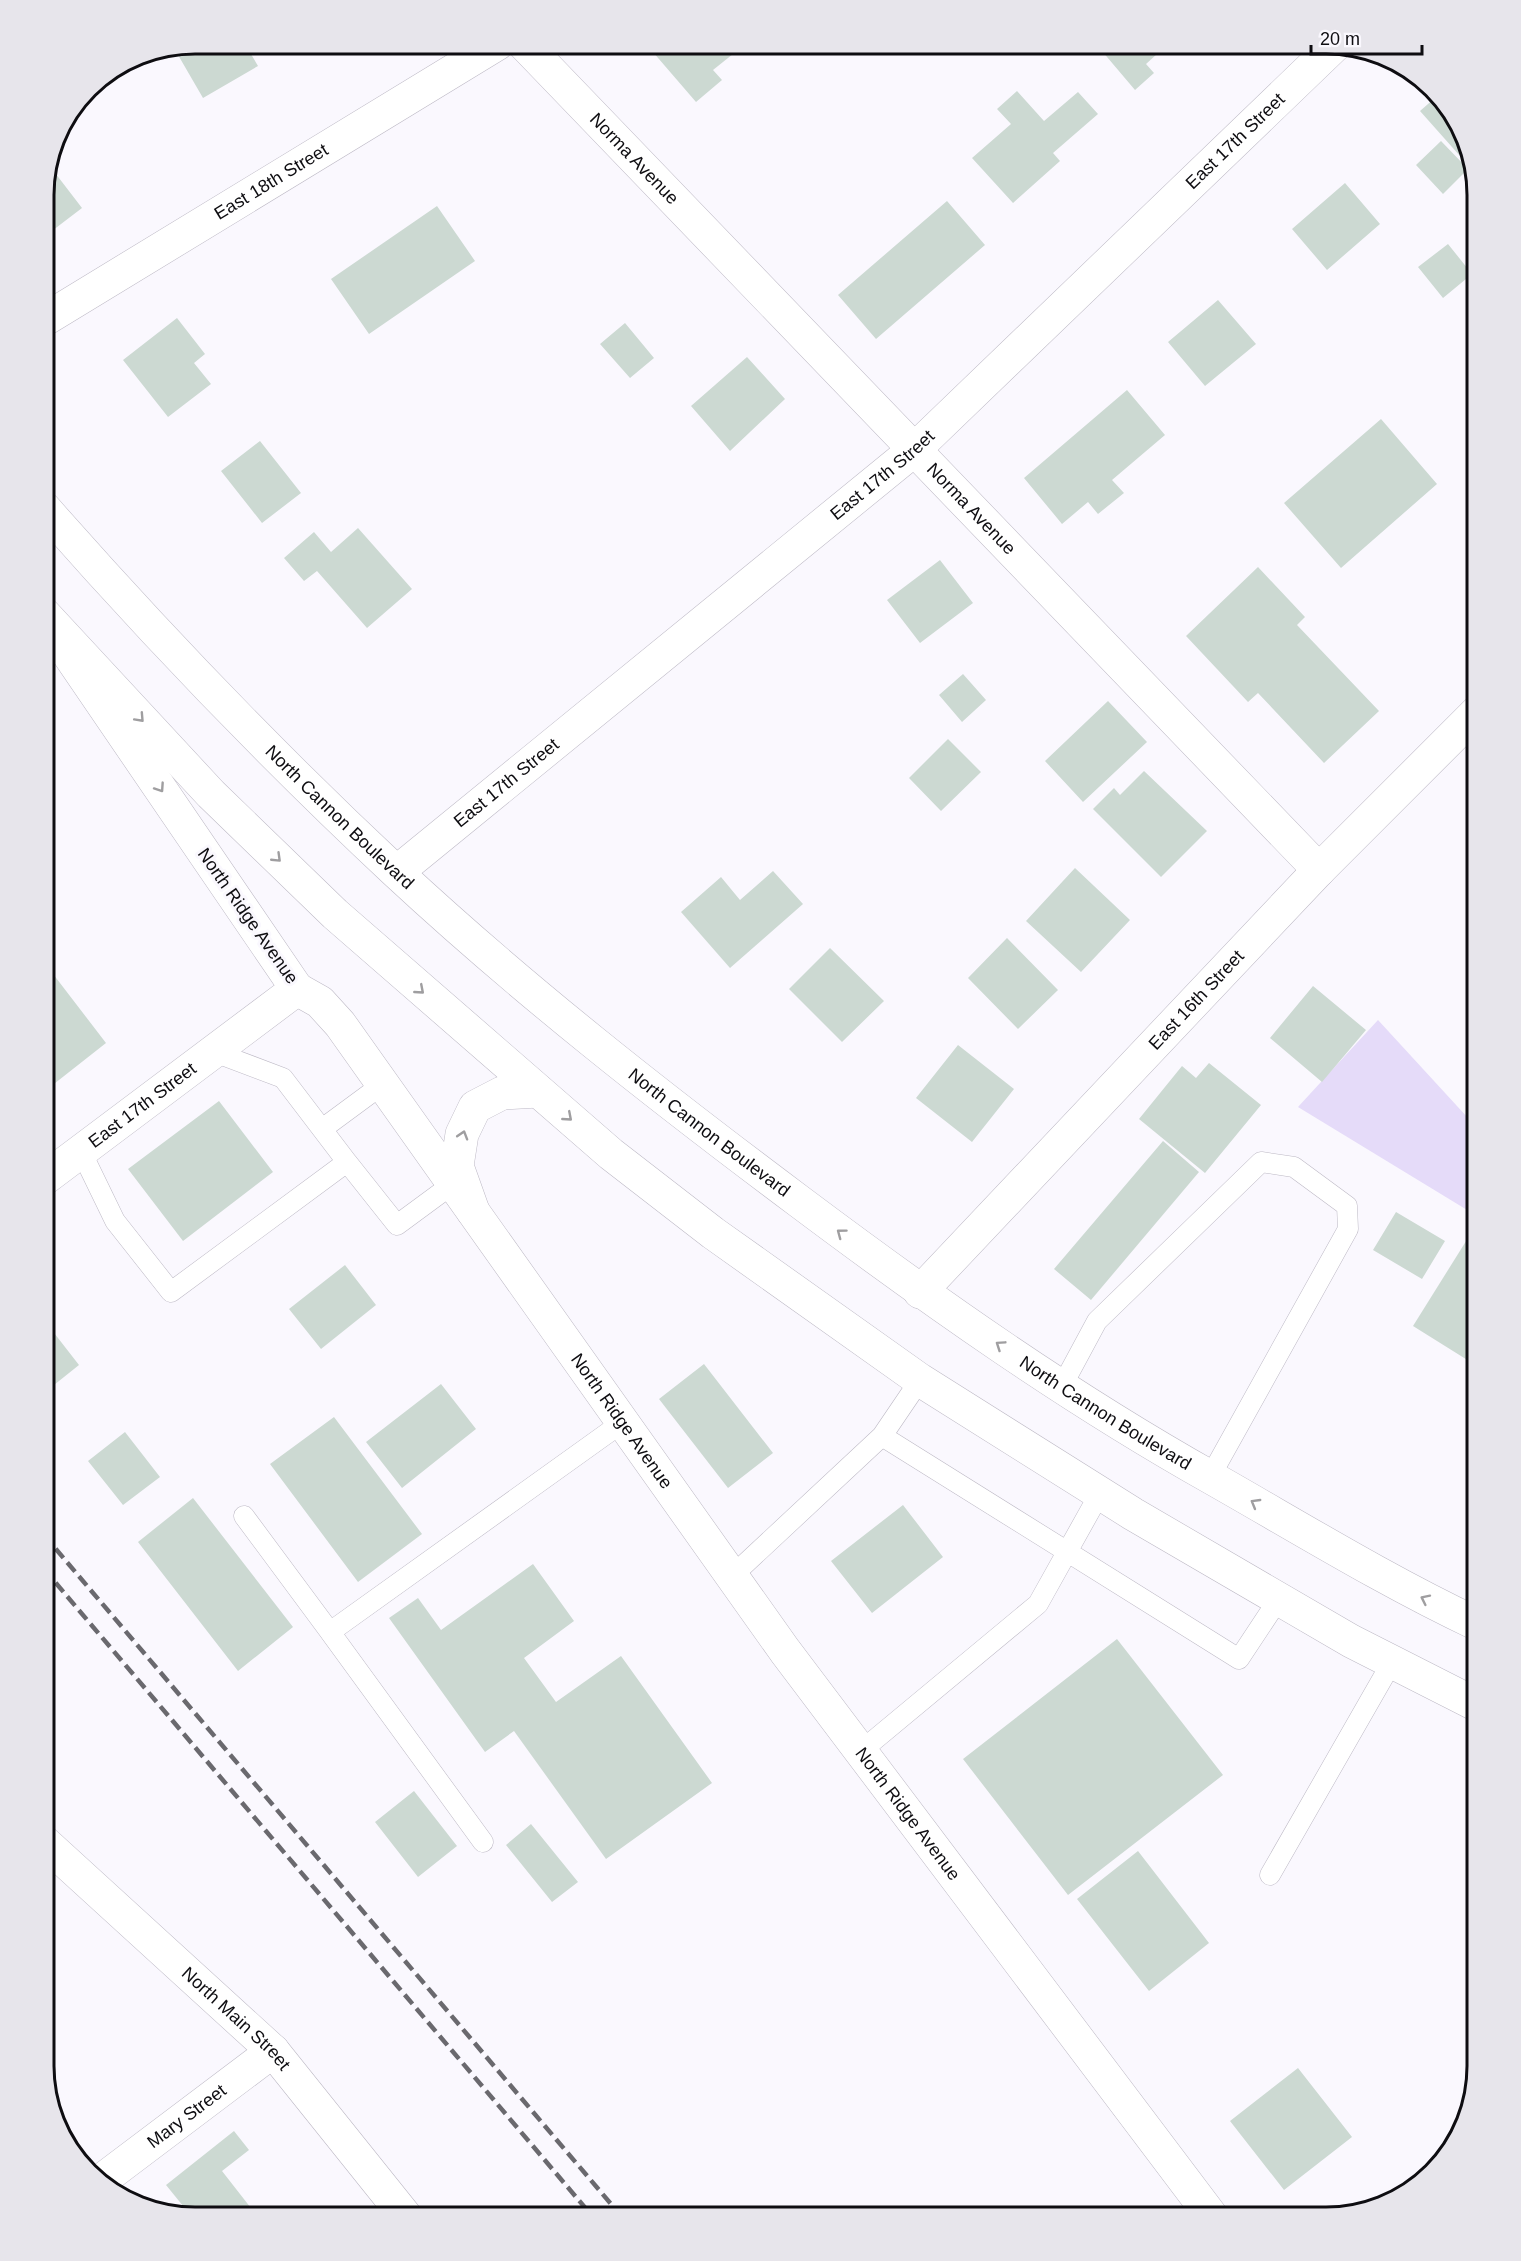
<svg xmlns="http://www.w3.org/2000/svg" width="1521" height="2261" font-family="Arial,sans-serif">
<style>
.green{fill:#e5dbf9}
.building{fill:#ccd9d2}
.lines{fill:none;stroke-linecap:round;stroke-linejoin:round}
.lane-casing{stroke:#bdb9c5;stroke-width:21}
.street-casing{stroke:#bdb9c5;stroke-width:34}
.secondary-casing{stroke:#bdb9c5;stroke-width:34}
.primary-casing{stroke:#bdb9c5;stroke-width:34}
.lane{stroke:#fff;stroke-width:20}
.street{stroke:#fff;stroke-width:33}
.secondary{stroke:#fff;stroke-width:33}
.primary{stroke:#fff;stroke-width:33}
.rail{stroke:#6a696e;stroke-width:4.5;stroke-dasharray:12 6;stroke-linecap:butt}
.oneway{stroke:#9f9ea0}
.labels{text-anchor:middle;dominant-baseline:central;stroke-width:6;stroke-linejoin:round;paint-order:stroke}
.street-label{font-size:18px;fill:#0e0d11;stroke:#faf8fe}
.rim{fill:none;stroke:#0e0d11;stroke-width:3}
</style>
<rect width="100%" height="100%" fill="#faf8fe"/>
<path class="green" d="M1378,1020l90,98 9,-9v107l-179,-109z"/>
<path class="building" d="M195,43l50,1 13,22 -55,32 -29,-50z
M646,44h87l5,6 -25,20 9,10 -26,22z
M1096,44h72l-22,20 8,9 -19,17z
M1017,91l27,30 34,-29 20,22 -45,39 7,8 -47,42 -41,-45 39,-34 -14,-15z
M1436,97l21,23 9,31 -6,5 -40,-45z
M1441,141l27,28 -25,25 -27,-29z
M49,165l33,43 -38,29v-51z
M1345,183l35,41 -53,46 -35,-41z
M947,201l38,44 -109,94 -38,-44z
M437,206l38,55 -106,73 -38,-55z
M1477,219v22l-10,-11z
M1448,244l24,30 -29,24 -25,-31z
M1218,300l38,44 -51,42 -37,-44z
M177,318l28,36 -11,9 17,21 -43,33 -45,-57z
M625,323l29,35 -24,20 -30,-34z
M747,357l38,42 -55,52 -39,-45z
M1127,390l38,45 -53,45 12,13 -26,21 -10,-12 -26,22 -38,-46z
M1381,419l56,65 -96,84 -57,-65z
M260,441l41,52 -39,30 -41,-52z
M358,528l54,61 -45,39 -50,-57 -13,10 -20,-23 30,-26 17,20z
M940,560l33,43 -53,40 -33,-43z
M1258,567l47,50 -8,8 82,86 -55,52 -66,-70 -10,9 -62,-66z
M963,674l23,26 -24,22 -23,-27z
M1108,701l39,41 -64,60 -38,-41z
M948,739l33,33 -40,39 -32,-33z
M1144,771l63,60 -46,46 -68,-68 21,-21 6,7z
M1075,868l55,52 -49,52 -55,-51z
M773,871l30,33 -73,64 -49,-56 40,-35 19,23z
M1007,938l51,52 -40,39 -50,-51z
M830,948l54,53 -42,41 -53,-53z
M50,970l56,73 -61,48 -1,-116z
M1313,986l53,44 -44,52 -52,-44z
M958,1045l56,44 -42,53 -56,-44z
M1209,1063l52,42 -56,68 -66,-54 43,-53 14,12z
M219,1101l54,71 -90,69 -55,-72z
M1163,1141l36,31 -108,128 -37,-31z
M1396,1212l49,29 -23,38 -49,-29z
M1468,1238l9,5v123l-64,-40z
M345,1265l31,40 -55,44 -32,-40z
M44,1320l35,45 -35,28z
M704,1364l69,89 -45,35 -69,-89z
M441,1384l35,45 -74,59 -36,-46z
M334,1417l88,117 -64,48 -88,-118z
M125,1432l35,45 -37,28 -35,-44z
M193,1498l100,129 -55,44 -100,-129z
M903,1505l40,52 -71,56 -41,-52z
M533,1564l41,57 -50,37 32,44 65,-46 91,127 -106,76 -92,-128 -29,21 -96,-134 29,-20 23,32z
M1117,1639l106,136 -155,120 -105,-136z
M414,1791l43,55 -39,31 -43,-55z
M531,1824l47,58 -26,20 -46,-57z
M1138,1851l71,92 -60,48 -72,-92z
M1298,2068l54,69 -68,53 -54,-69z
M234,2131l15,19 -27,21 36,46h-66l-26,-32z"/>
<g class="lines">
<g class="lane-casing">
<path id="lane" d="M322,1129l61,-45
M81,1151l34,70 56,71 176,-130 -64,-84 -69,-26
M347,1162l50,63 57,-42
M920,1380l-38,56 357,223 39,-59
M1062,1386l35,-65 164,-159 33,5 53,39 1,23 -138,248
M244,1516l86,116 293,-210
M732,1576l150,-140
M330,1632l153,210
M861,1751l177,-147 62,-111
M1270,1875l122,-213"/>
</g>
<g class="street-casing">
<g id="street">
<path id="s1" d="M524,44l795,826"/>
<path id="s2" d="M44,320l453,-276"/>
<path id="s3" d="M397,872l517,-422 422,-406"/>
<path id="s4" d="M44,1179l253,-190 -228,-334"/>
<path id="s5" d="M920,1292l399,-422 158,-158"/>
<path id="s6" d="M102,2180l171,-129"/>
</g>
</g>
<g class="secondary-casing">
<g id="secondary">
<path id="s7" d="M297,989l23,13 20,22 445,627 427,566"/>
</g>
</g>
<g class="primary-casing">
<g id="primary">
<path id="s8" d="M44,508c111,126 228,248 351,363 128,119 266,227 405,331 132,99 268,195 412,276 88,50 174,103 265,146"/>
<path d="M44,614l167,180 124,120 276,240 102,79 207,147 213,134 218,127 126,64"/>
<path d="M473,1211l-16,-45 5,-32 13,-27 27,-14 36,-2"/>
<path id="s9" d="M44,1842l229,209 133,166"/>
</g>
</g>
<use href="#lane" class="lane"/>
<use href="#street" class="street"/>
<use href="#secondary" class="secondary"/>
<use href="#primary" class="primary"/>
<path class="rail" d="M44,1535l578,682
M44,1569l549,648"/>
</g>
<defs><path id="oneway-chevron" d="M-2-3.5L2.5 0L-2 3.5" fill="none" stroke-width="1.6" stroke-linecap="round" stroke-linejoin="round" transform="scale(1.5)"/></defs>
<g class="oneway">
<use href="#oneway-chevron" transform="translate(140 718) rotate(47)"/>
<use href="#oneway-chevron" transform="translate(160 788) rotate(56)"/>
<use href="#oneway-chevron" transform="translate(277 858) rotate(44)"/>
<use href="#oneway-chevron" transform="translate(420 990) rotate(41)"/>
<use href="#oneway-chevron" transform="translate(568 1117) rotate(41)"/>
<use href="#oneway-chevron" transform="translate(463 1135) rotate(-73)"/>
<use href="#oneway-chevron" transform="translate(841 1233) rotate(-143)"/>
<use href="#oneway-chevron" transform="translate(1000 1345) rotate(-146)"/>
<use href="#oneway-chevron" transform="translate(1255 1503) rotate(-150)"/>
<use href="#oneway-chevron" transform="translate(1425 1599) rotate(-154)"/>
</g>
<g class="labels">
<g class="street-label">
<text stroke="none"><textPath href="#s3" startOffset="1113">East 17th Street</textPath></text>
<text stroke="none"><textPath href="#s1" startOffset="159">Norma Avenue</textPath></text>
<text stroke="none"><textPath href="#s2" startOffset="266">East 18th Street</textPath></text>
<text stroke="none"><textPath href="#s3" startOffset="627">East 17th Street</textPath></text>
<text stroke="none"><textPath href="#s1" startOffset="645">Norma Avenue</textPath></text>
<text stroke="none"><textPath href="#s3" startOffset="141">East 17th Street</textPath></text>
<text stroke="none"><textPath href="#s8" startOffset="428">North Cannon Boulevard</textPath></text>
<text transform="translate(248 916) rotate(55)">North Ridge Avenue</text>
<text stroke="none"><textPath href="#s5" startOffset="402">East 16th Street</textPath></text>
<text stroke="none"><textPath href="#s4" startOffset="123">East 17th Street</textPath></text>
<text stroke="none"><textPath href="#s8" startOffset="914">North Cannon Boulevard</textPath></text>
<text stroke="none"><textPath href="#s8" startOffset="1400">North Cannon Boulevard</textPath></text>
<text stroke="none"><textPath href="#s7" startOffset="543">North Ridge Avenue</textPath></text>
<text stroke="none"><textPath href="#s7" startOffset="1029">North Ridge Avenue</textPath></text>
<text stroke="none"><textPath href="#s9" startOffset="261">North Main Street</textPath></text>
<text stroke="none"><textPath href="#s6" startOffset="106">Mary Street</textPath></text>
</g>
</g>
<path d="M0 0H1521V2261H0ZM195 54H1326A141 141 0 0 1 1467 195V2066A141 141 0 0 1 1326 2207H195A141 141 0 0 1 54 2066V195A141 141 0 0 1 195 54Z" fill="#e7e5eb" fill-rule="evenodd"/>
<path class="rim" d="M195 54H1326A141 141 0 0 1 1467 195V2066A141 141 0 0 1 1326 2207H195A141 141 0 0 1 54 2066V195A141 141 0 0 1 195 54Z"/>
<path d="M1311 45v9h111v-9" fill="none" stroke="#0e0d11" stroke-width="3"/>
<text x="1320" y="45" font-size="18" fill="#0e0d11" stroke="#faf8fe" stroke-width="4.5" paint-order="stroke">20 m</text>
</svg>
